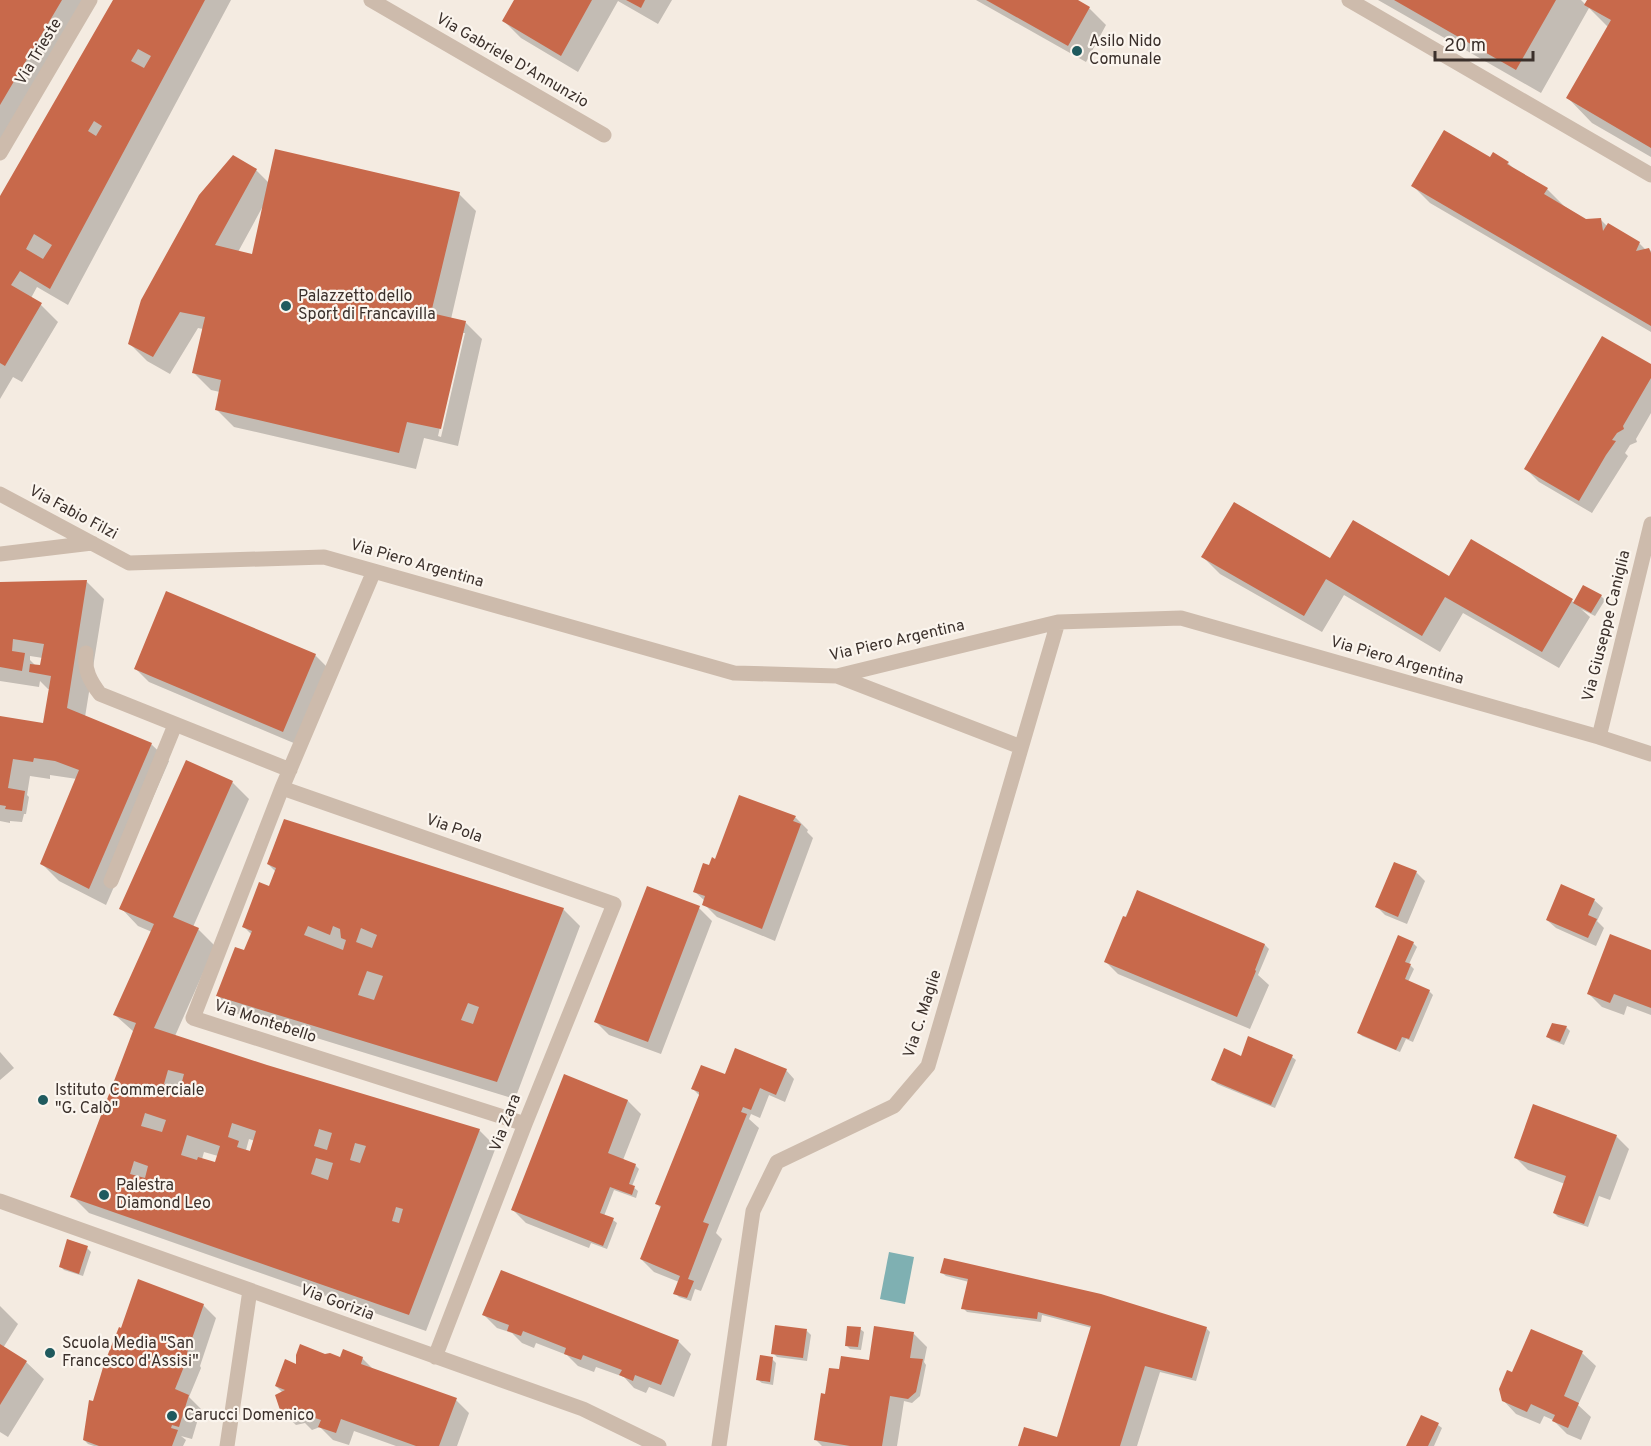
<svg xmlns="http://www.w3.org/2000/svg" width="1651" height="1446" font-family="Overpass,sans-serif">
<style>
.water{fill:#7fb0b2}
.shadow{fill:#0003;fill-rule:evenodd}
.building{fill:#c8694b;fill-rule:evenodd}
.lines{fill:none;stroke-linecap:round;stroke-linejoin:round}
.service{stroke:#cdbbac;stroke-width:15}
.minor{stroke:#cdbbac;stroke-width:15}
.poi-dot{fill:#1f5a5e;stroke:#fbf5ee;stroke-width:2}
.labels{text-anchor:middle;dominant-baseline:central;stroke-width:4.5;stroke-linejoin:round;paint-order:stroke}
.poi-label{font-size:16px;fill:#3b302b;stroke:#fbf5ee;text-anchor:start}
.street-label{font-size:16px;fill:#3b302b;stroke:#fbf5ee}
</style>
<rect width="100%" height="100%" fill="#f4ebe1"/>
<path class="water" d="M889,1252l25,5 -9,47 -25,-5z"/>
<path class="shadow" d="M0,0h89l-89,151z
M115,0h116l-163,305 -31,-18 -6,11 10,7 17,17 -36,60 -9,-5 -13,22v-200z
M516,0h156l-14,24 -40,-23 -40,71 -57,-34 -17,-17z
M976,0h99l14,8 17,17 -20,37z
M1378,0h203l5,5 3,-5h62v157l-59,-34 -24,-25 41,-70 -20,-20 -48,85z
M1490,159l18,4 8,8 31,18 17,17 22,14 14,-1 8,8 31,16 7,7 3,-1 2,2v81l-221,-129 -17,-17z
M256,170l13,13 190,11 17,17 -25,108 14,3 17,17 -24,107 -34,-8 -8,31 -182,-42 -17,-17 3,-18 -9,-2 -18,-18 10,-43 -5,-1 -28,46 -23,-13 -17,-17zM263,206l-10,49 -15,-3zM462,333h3l-24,104 -3,-1z
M1651,366v47l-15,26 1,3 -7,3 -5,8 3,3 -36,57 -53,-31 -13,-13z
M1471,541l104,62 26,-7 4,4 -10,16 -14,-7 9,8 -31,51 -96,-55 -23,39 -96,-57 -22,37 -102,-58 -17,-17 127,3 119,18z
M86,581l18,18 -19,118 66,27 18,17 -63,144 -47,-24 -17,-17 35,-85 -27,-4v4l-20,-3 -3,19 2,2 -3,17h-2l-2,8 -12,-1v2l-10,-2v-104l44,7 6,-35h-2l-8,-8 -1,6 -39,-6v-97zM30,656l13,2 -1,9 -6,-1 -6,-6z
M315,655l13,13 -32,76 -147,-62 -13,-13z
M232,782l17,17 -56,128 5,2 17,17 -40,90 92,30 212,64 17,17 -70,184 -337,-118 -17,-17 62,-164 -19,-17 37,-83 -14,-6 -17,-18zM249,1139l6,2 -4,12 -5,-3zM204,1152l14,4 -2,8 -14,-5z
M795,817l13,13 -1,2 6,6 -38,103 -58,-24 -13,-13 1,-3 -11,-10 16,-24 6,-6z
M268,864l295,45 17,17 -65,173 -280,-86 -17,-17 27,-44 7,-17 -8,-8 26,-39 6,-16z
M1416,872l9,9 -18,43 -22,-9 -8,-8z
M648,888l51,20 13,13 -51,133 -52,-19 -13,-13z
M1137,892l128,53 4,4 -11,26 11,10 -19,44 -132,-55 -13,-13z
M1594,900l9,8 -6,13 7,7 -8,18 -40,-18 -9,-8z
M1413,943l4,4 -8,17 5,5 -6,13 21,9 4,4 -20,47 -7,-3 -6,13 -38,-16 -4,-4z
M1651,951v64l-24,-9 -3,9 -22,-8 -13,-13z
M1566,1027l4,4 -6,14 -13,-5 -3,-3z
M0,1052l14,16 -14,12z
M1292,1057l4,3 -21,48 -58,-24 -4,-4 28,-22z
M786,1070l8,9 -9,23 -16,-7 -9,23 -9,-4 -2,5 10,9 -43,105 6,6 -21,52 -6,-2 -4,12 -12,-4 -4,-4 4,-11 -25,-10 -13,-13 21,-50 -6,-6 44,-107 -7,-7 33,-13z
M565,1076l63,25 13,13 -18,46 12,5 4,4 -7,17 6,5 -2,7 -22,-8 -10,26 9,4 4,3 -10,26 -16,-6 -2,5 -63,-25 -13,-13z
M1616,1136l13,13 -19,51 -11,-4 -11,31 -30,-10 -4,-4 11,-29 -37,-14 -13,-13z
M87,1248l4,4 -8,24 -19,-6 -4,-4z
M942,1273l264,55 4,4 -14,49 -36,-9 -23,74h-117l38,-6 34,-112 -50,-13 -1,7 -74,-10 -4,-4 6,-26 -23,-6z
M203,1305l13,13 -16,48 1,2 -12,29 12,12 -9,30 -11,-3 5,4 -3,6h-89l-6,-2 -4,-4 10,-37z
M0,1306l18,18 -15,24 23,14 18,17 -36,58 -8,-5z
M484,1315l194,26 13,13 -17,43 -25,-10 -3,6 -12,-5 -10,-11 -28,-10 -2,5 -16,-6 -11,-11 -31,-12 -2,5 -12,-5 -10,-10 -15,-5z
M860,1329l4,3 -3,18 -11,-1 -4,-4z
M1532,1330l50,23 14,13 -18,39 13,12 -10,23 -14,-6 -14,-14 -9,-4 -4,8 -24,-10 -13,-14z
M807,1331l4,4 -4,26 -30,-4 -4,-4z
M914,1334l13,13 -3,15 2,3 -6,31 -8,7 -8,-2 -7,45h-75l-6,-6 10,-45 14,-24 31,-9z
M325,1356l16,3 21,-1 13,13 81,29 13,13 -12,33h-61l-42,-15 -5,14 -16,-5 -13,-13 -8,3 -7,-7 -9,2 -13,-13v-19l-7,-7 22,-20z
M772,1359l4,4 -3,22 -11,-2 -4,-3z
M1438,1425l4,3 -8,18h-26z"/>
<path class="building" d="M0,0h62l-62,105z
M113,0h92l-155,289 -30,-18 -9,14 31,18 -37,63 -5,-3v-167zM138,49l13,7 -7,12 -13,-7zM94,121l8,5 -6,10 -8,-5zM34,234l18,11 -9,14 -17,-10z
M514,0h78l-31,56 -59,-35z
M626,0h19l-4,8z
M986,0h92l12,7 -22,39z
M1394,0h162l-40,70z
M1587,0h64v148l-85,-50 45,-78 -27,-15z
M1444,130l46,27 3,-5 16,10 -2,2 41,24 -4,6 42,25 15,-1 2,13 5,-8 32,19 -4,9 13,-3 2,5v73l-240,-140z
M275,149l185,43 -29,121 35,8 -25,108 -34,-7 -8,31 -184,-43 6,-30 -29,-7 13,-56 -25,-5 -27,45 -25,-13 13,-44 58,-105 34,-40 24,14 -42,76 37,9z
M1602,336l49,28v14l-28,48 1,3 -7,4 -5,7 4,1 -10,14 -27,46 -55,-32z
M1234,502l96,56 23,-38 96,56 22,-37 102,60 -31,53 -97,-55 -23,39 -96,-57 -22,37 -103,-59z
M87,580l-20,128 85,35 -63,146 -49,-25 39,-94 -24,-9 -21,-3 -1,4 -20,-3 -5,29 17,3 -3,20 -17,-2 1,-3 -6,-1v-89l43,7 8,-47 -22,-4 1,-8 10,1 4,-21 -31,-5 -1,12 13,2 -3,18 -22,-4v-85z
M1583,585l19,10 -11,18 -18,-10z
M166,591l150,63 -33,78 -149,-63z
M186,760l47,21 -60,136 26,11 -45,100 113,37 213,64 -71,186 -339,-118 66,-174 -23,-8 41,-91 -35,-15zM168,1070l16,4 -4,15 -16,-5zM145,1113l21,7 -4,12 -21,-6zM232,1123l24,8 -6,20 -13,-4 2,-6 -11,-4zM319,1129l13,4 -5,17 -13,-4zM187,1135l33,11 -5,16 -17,-5 -1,3 -16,-5zM355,1143l11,3 -6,17 -10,-3zM316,1158l17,5 -5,17 -17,-6zM134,1161l14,5 -3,12 -15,-4zM396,1207l7,2 -4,14 -7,-2z
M739,795l57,21 -3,5 8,3 -39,105 -60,-24 3,-9 -12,-4 10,-29 6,2 3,-8 3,2z
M284,819l280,89 -67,174 -281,-86 19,-49 9,3 8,-19 -10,-4 17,-45 10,4 7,-18 -9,-4zM308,926l22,9 3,-9 7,3 1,9 5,2 -3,10 -39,-15zM361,928l16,7 -5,13 -16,-6zM367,971l16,5 -9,24 -16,-5zM468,1003l11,4 -6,17 -12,-4z
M1394,862l23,9 -19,46 -23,-10z
M1561,884l34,15 -7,16 9,4 -9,19 -42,-18z
M647,886l53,20 -52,136 -54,-20z
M1137,890l128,54 -10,26 1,1 -19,46 -133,-55 19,-46 3,1z
M1610,934l41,16v58l-37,-14 -4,9 -23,-9z
M1398,935l16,7 -9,20 6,2 -6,15 25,11 -21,49 -7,-2 -6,13 -39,-17z
M1552,1023l15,3 -7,16 -14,-5z
M1248,1036l45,19 -22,50 -60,-25 13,-32 17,8z
M735,1048l52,21 -11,26 -16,-7 -9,22 -8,-3 -2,5 6,2 -44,108 6,2 -21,55 6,2 -7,17 -14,-4 7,-18 -40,-17 21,-53 -6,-2 44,-109v-3l-8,-3 10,-24 24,9z
M564,1074l64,26 -20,53 28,11 -7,20 6,2 -3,9 -22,-8 -10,26 14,5 -11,28 -92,-36z
M1533,1104l84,31 -33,89 -31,-11 13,-37 -52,-18z
M67,1239l21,7 -9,28 -20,-7z
M944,1258l157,36 106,33 -15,51 -47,-12 -25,80h-102l6,-19 33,10 34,-111 -53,-14 -1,7 -76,-10 7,-30 -28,-6z
M501,1270l178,70 -18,45 -26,-10 -2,6 -14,-6 3,-5 -39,-15 -2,5 -17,-6 2,-6 -43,-17 -2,5 -14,-5 2,-6 -27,-10z
M138,1279l66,25 -17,49 2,1 -14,35 14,6 -10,32 -7,-2 -1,3 7,2 -6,16h-73l-16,-6 6,-40 4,1 11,-37 15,-37 2,1z
M775,1325l32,4 -4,29 -32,-4z
M847,1326l14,1 -3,20 -13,-1z
M874,1326l40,6 -4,26 13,1 -7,33 -8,7 -18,-3 -8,50h-32l-36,-6 7,-47 4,1 4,-26 10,1 2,-13 28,4z
M1531,1329l52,22 -19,45 15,7 -11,25 -16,-7 3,-6 -24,-11 -4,8 -25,-11 -3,-12 8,-19 5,2z
M0,1344l27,17 -27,44z
M300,1344l25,10 5,-1 10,4 3,-8 20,8 -2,7 96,34 -18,48h-23l-75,-27 -5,14 -18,-6 3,-7 -15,-5 -8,3 -4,-8 -13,3 -6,-18 10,-5 -10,-4 10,-27 11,5v-9z
M760,1355l13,2 -3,25 -14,-2z
M1421,1415l18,8 -11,23h-22z"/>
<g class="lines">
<path class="service" d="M111,881l64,-156"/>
<path class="minor" d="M371,0l233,135
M1349,0l302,175
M0,153l90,-153
M0,494l129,69 195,-6 410,116 103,3 221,-54 123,-4 418,119 52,17
M0,554l92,-11
M374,571l-92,217 -89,230 332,106
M86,653c-2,17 4,28 14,41l190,76
M837,676l184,71
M1599,737l52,-213
M282,788l332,116 -89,220 -90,233
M0,1201l583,208 76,37
M227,1446l23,-156
M719,1446l34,-235 24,-49 117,-56 34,-40 130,-444"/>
</g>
<g class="poi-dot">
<circle cx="1077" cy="51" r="6"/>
<circle cx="286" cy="306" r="6"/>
<circle cx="43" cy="1100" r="6"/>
<circle cx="104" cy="1195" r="6"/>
<circle cx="50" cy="1353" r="6"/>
<circle cx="172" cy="1416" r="6"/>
</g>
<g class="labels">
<g class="poi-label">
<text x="1089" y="42">Asilo Nido<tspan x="1089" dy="18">Comunale</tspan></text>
<text x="298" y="297">Palazzetto dello<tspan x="298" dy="18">Sport di Francavilla</tspan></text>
<text x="55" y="1091">Istituto Commerciale<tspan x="55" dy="18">"G. Calò"</tspan></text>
<text x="116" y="1186">Palestra<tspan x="116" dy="18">Diamond Leo</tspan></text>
<text x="62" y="1344">Scuola Media "San<tspan x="62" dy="18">Francesco d'Assisi"</tspan></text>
<text x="184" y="1416">Carucci Domenico</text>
</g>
<g class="street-label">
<text transform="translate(39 52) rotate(-59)">Via Trieste</text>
<text transform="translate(512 61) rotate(30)">Via Gabriele D'Annunzio</text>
<text transform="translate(73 513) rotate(28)">Via Fabio Filzi</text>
<text transform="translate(417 564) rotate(16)">Via Piero Argentina</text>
<text transform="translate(1607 626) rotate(-76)">Via Giuseppe Caniglia</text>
<text transform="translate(897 641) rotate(-13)">Via Piero Argentina</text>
<text transform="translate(1397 661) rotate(16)">Via Piero Argentina</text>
<text transform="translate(454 829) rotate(19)">Via Pola</text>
<text transform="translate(923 1014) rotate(-72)">Via C. Maglie</text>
<text transform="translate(265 1022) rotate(18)">Via Montebello</text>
<text transform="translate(506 1123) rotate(-69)">Via Zara</text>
<text transform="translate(337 1303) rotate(20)">Via Gorizia</text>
</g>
</g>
<path d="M1435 51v9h98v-9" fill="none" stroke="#3b302b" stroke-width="3"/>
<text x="1444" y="51" font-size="18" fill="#3b302b" stroke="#fbf5ee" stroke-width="4.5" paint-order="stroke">20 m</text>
</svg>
